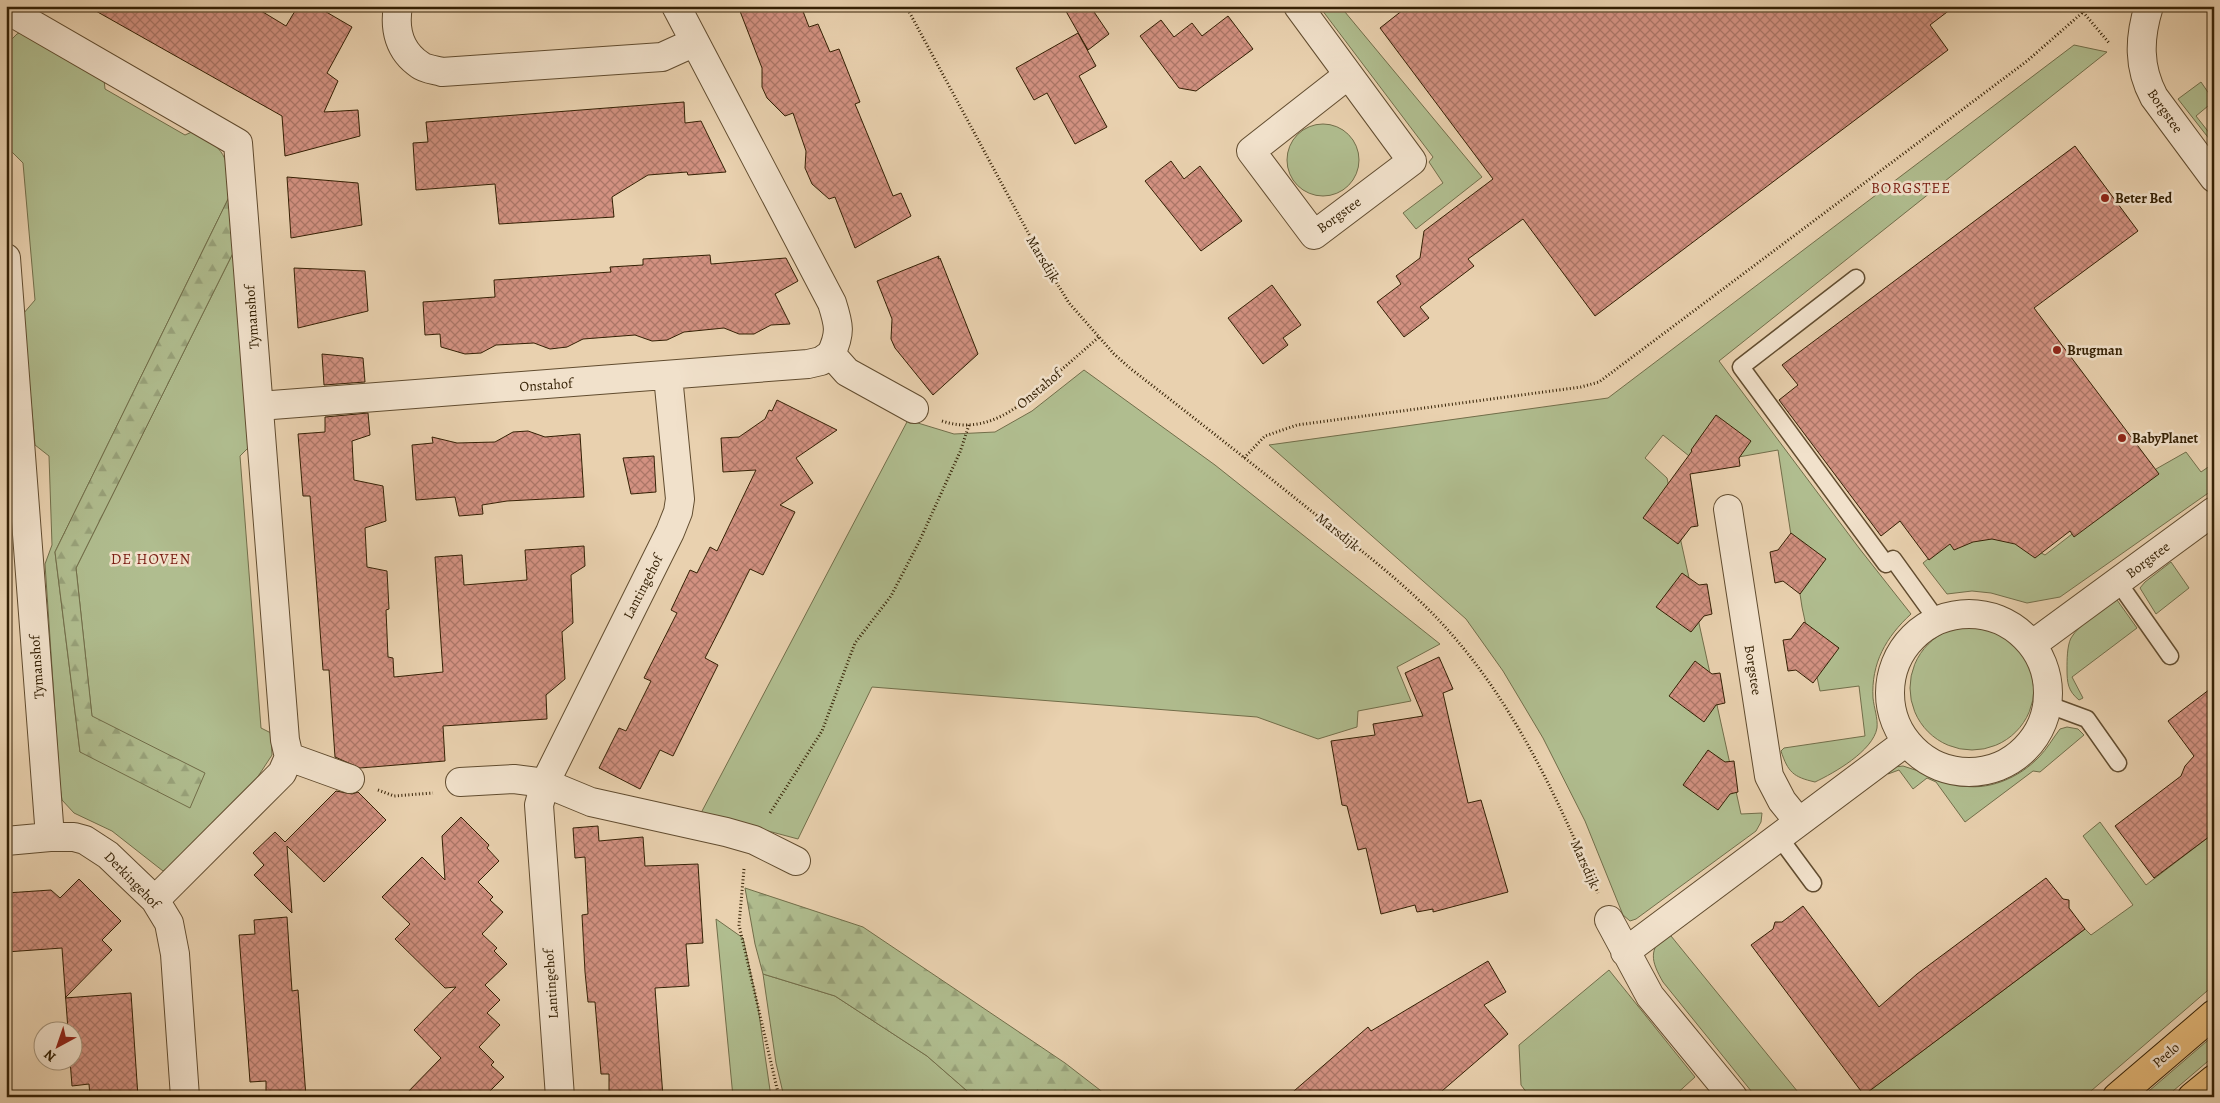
<svg xmlns="http://www.w3.org/2000/svg" width="2220" height="1103" font-family="Alegreya,serif">
<style>
.green{fill:#b0bd8f;stroke:#726e4a}
.forest{fill:url(#forest-firs);stroke:#726e4a}
.building{fill:url(#building-cross-hatch);stroke:#342004}
.lines{fill:none;stroke-linecap:round;stroke-linejoin:round}
.service-casing{stroke:#614c2f;stroke-width:19}
.minor-casing{stroke:#614c2f;stroke-width:30}
.primary-casing{stroke:#342004;stroke-width:30}
.path{stroke:#342004;stroke-width:3;stroke-dasharray:1 2.5;stroke-linecap:butt}
.service{stroke:#f1e1cb;stroke-width:16}
.minor{stroke:#f1e1cb;stroke-width:28}
.primary{stroke:#e4b878;stroke-width:28}
.poi-dot{fill:#8f2418;stroke:#f1e1cb;stroke-width:2}
.labels{text-anchor:middle;dominant-baseline:central;stroke-width:5;stroke-linejoin:round;paint-order:stroke}
.street-label{font-size:14px;fill:#342004;stroke:#f1e1cb}
.poi-label{font-size:14px;font-weight:bold;fill:#342004;stroke:#f1e1cb;text-anchor:start}
.neighbourhood-label{font-size:15px;letter-spacing:1px;fill:#7a1f14;stroke:#f1e1cb}
</style>
<defs>
<pattern id="forest-firs" width="22" height="20" patternUnits="userSpaceOnUse" patternTransform="scale(1.25)"><rect width="22" height="20" fill="#b0bd8f"/><path d="M5 1l3.5 6h-7zM16 11l3.5 6h-7z" fill="#98a27a"/></pattern>
<pattern id="building-cross-hatch" width="8" height="8" patternUnits="userSpaceOnUse" patternTransform="scale(1.25)"><rect width="8" height="8" fill="#d29181"/><path d="M0 0l8 8M0 8l8-8" fill="none" stroke="#ab7667"/></pattern>
</defs>
<rect width="100%" height="100%" fill="#e9d1af"/>
<filter id="stains"><feTurbulence type="fractalNoise" baseFrequency=".004" numOctaves="4"/><feColorMatrix values="0 0 0 0 .2 0 0 0 0 .09 0 0 0 0 .02 0 0 0 .5 -.17"/></filter>
<radialGradient id="worn" r=".72"><stop offset=".6" stop-color="#630" stop-opacity="0"/><stop offset="1" stop-color="#630" stop-opacity=".3"/></radialGradient>
<path class="green" d="M1319,6h21l142,171 -66,52 -13,-16 40,-30 -14,-21 4,-5z
M26,30l78,49 1,10 80,46 9,-4c32,19 32,24 38,60l-177,361 25,200 124,21 -112,-56 -16,-149 158,-317 17,194 -11,11 21,272 10,5 1,22 -17,26 -84,85 -8,5 -51,-40 -38,-18 -12,-13 -2,-13 -15,-223 7,-19 -3,-89 -14,-11 -12,-131 12,-14 -12,-137 -12,-12 -5,-36v-70l11,-11z
M2074,45l33,7 -388,309 140,187 52,66c-25,23 -40,49 -38,84 1,10 5,20 4,30 -4,23 -43,45 -62,54 -22,-5 -27,-10 -34,-31l3,-3 81,-12 -6,-50 -39,5 -18,-84 -24,-157 -79,14 -36,-29 -18,23 22,20 74,336 21,-1 -1,9 -5,9 -120,88 -6,2 -7,-6 -38,-94 -42,-83 -40,-67 -37,-52 -197,-174 339,-47z
M2201,82l13,19 -18,15 18,23v6l-36,-46z
M1287 160a36 36 0 1 1 72 0a36 36 0 1 1-72 0Z
M1084,370l131,95 225,179 -43,23 14,34 -53,10 -1,16 -39,12 -61,-22 -385,-30 -74,152 -97,-26 207,-393 46,14 41,-2 37,-21z
M2186,452l15,20 13,-9v26l-154,108 -33,6 -36,-10 -19,-2 -25,3 -24,-31 31,-25h59l32,17 111,-86z
M2171,562l18,26 -33,26 -16,-26 5,-6z
M2117,600l20,28 -65,49 11,21 -4,2c-11,-9 -12,-17 -12,-31 0,-9 0,-23 4,-31 8,-14 33,-29 46,-38z
M1910 688a62 62 0 1 1 124 0a62 62 0 1 1-124 0Z
M2067,727l11,2 6,6 -44,37 -7,-1 -68,51 -29,-40 -9,-4 -14,11 -14,-19 -11,4 6,-7 9,-1c18,5 36,14 55,19 29,7 61,-7 81,-28 8,-8 14,-19 21,-28z
M2100,822l46,63 68,-52v152l-130,112h-223l224,-168 6,6 42,-30 -50,-69z
M716,919l27,19 15,69 13,90h-38z
M1667,932l4,4 131,161h-46l-93,-115c-12,-21 -15,-32 4,-50z
M1609,970l86,107 -22,20h-143l-9,-12 -2,-40z
M763,974l72,22 92,60 47,41h-190l-8,-34z
M2214,1035v21l-48,41h-24z"/>
<path class="forest" d="M232,191l2,60 -158,317 16,148 113,57 -15,35 -110,-56 -25,-200z
M745,888l118,39 202,136 44,34h-135l-47,-41 -92,-60 -72,-22 -8,-30z"/>
<path class="building" d="M87,6h166l33,20 12,-20h18l36,21 -25,46 11,8 -14,31 34,-2 2,26 -75,20 -3,-40z
M738,6h63l8,21 9,-3 12,28 9,-3 21,53 -5,2 38,92 8,-3 10,23 -56,32 -20,-51 -6,2 -17,-15 -7,-16 1,-17 -13,-38 -8,3 -18,-18 -5,-11v-19z
M1063,6h27l19,28 -21,16z
M1408,6h547l-25,19 18,25 -353,266 -72,-97 -55,40 6,7 -54,41 9,11 -25,19 -27,-35 24,-18 -5,-8 24,-18 4,-27 69,-52 -113,-151z
M1228,16l25,33 -57,42 -17,-3 -39,-52 21,-16 13,17 18,-14 10,13z
M1078,33l18,33 -17,10 28,51 -32,17 -28,-51 -13,7 -18,-32z
M684,102l1,21 16,-2 25,51 -38,3 -1,-3 -39,3 -36,22 2,20 -115,7 -4,-40 -79,6 -3,-47 15,-1 -2,-20z
M2075,146l63,85 -104,77 125,166 -85,63 -4,-6 -35,27 -20,-14 -23,-5 -19,3 -19,8 -4,-6 -21,16 -29,-39 -19,15 -102,-136 19,-15 -16,-20z
M1171,161l13,18 16,-13 42,55 -41,30 -56,-70z
M287,177l71,6 4,42 -71,13z
M710,255l1,9 75,-6 12,23 -23,13 15,30 -19,1 -17,9h-15l-15,-6 -40,4 -17,8 -15,1 -17,-6 -52,4 -16,8 -17,2 -16,-6 -38,2 -15,8 -16,1 -24,-7 -1,-13 -15,1 -2,-33 72,-5 -1,-17 117,-8 -1,-5 33,-2v-6z
M939,256l-1,3 2,-1 38,96 -45,41 -38,-47 -4,-9 1,-20 -15,-38z
M294,268l71,3 3,40 -70,17z
M1272,285l29,40 -18,13 5,7 -25,19 -35,-46z
M322,354l41,4 2,24 -41,3z
M777,400l60,30 -41,28 17,25 -33,22 15,7 -32,63 -13,-6 -25,50 -20,39 13,7 -45,91 -13,-6 -20,39 -41,-21 20,-40 7,3 25,-50 -7,-3 33,-65 -6,-3 19,-40 7,3 13,-26 7,4 39,-81 -33,2 -2,-34 18,-1 26,-18 4,-9 3,1z
M368,413l2,22 -18,6 2,39 29,6 3,35 -21,7 2,39 20,4 2,38 -3,1 2,47 5,1 1,19 49,-5 -8,-115 27,-2 2,30 63,-5 -2,-30 59,-4 1,20 -14,9 2,48 -11,9 3,47 -19,16 1,24 -104,7 2,35 -85,7 -25,-11 -6,-87h-6l-13,-174h-7l-5,-62 27,-2v-15z
M1716,415l35,26 -12,17 1,8 -50,8 8,52 -7,1 -13,17 -35,-26 49,-67 -1,-1z
M528,431l17,6 35,-3 4,63 -77,4 -25,4 1,9 -24,2 -4,-19 -39,3 -4,-55 21,-2 -1,-6 25,6 38,-1 18,-10z
M654,456l2,36 -25,2 -8,-36z
M1791,533l35,26 -26,35 -17,-13 -8,2 -5,-31 8,-2z
M1682,573l17,12 8,-1 5,30 -8,2 -13,16 -35,-25z
M1804,622l35,26 -26,35 -17,-13 -8,1 -5,-31 8,-1z
M1439,657l14,32 -10,4 25,110 13,-3 27,92 -75,20v-3l-16,3 -2,-7 -34,9 -15,-66 -8,2 -11,-44 -5,-1 -11,-64 44,-6 -2,-11 50,-8 -18,-43z
M1695,661l17,13 8,-1 5,30 -9,2 -12,17 -35,-26z
M2214,686v147l-60,45 -39,-52 66,-50 4,-10 9,-10 -26,-35z
M1708,750l17,12 9,-1 4,31 -8,2 -12,16 -35,-25z
M336,791l16,3 6,-2 28,28 -62,62 -37,-36 5,67 -38,-38 10,-10 -11,-12 22,-21 10,10z
M461,817l28,28 -2,3 12,13 -21,21 15,15 -3,3 13,12 -21,22 15,14 -3,3 13,13 -22,21 15,15 -13,13 13,12 -21,22 15,15 -3,3 13,12 -20,20h-81l38,-39 -27,-28 42,-43 -11,1 -50,-49 15,-15 -28,-27 40,-40 23,23 -3,-44z
M598,826l1,15 44,-4 2,29 53,-2 5,79 -17,1 3,42 -34,2 8,109h-54v-23h-8l-6,-72h-7l-3,-30 -3,-57 6,-1 -3,-57 -10,1 -2,-30z
M2046,878l17,21 6,1v8l16,21 -221,166 -113,-150 22,-16 2,-7h7l21,-16 76,101 38,-33z
M79,879l42,42 -19,19 10,10 -47,48 66,-5 7,104h-48l-1,-13 -17,2 -2,-26h2v-30h-4l-6,-82 -56,4v-59l45,-3 9,8z
M287,917l5,74 6,-1 8,107h-40v-16l-16,1 -11,-147 16,-1 -1,-14z
M1488,961l18,31 -22,13 24,29 -73,63h-148l81,-70 3,4z"/>
<g class="lines">
<g class="service-casing">
<path id="service" d="M1856,278l-115,89 145,197 7,-5 44,61
M2118,582l52,74
M2049,705l38,14 31,44
M1779,837l34,46"/>
</g>
<g class="minor-casing">
<path id="minor" d="M398,6c-4,23 1,45 22,59 5,4 15,5 22,7l220,-15 33,-15
M676,6l156,297c7,22 9,30 -1,51
M1298,6l114,155 -98,74 -63,-84 97,-76
M2149,6c-10,32 -11,61 5,91l60,81
M6,9l232,134 47,597 4,17
M6,258l44,579
M259,406l549,-42 13,-3 10,-7 16,18 67,37
M1728,509l41,267 13,25 17,21
M1890 693a79 79 0 1 1 158 0a79 79 0 1 1-158 0Z
M2033,644l181,-133
M460,782l54,-3 31,4 46,19 135,30 28,8 42,21
M6,841l44,-4h24l11,3 23,15 47,45 14,23 6,31 10,143
M155,900l127,-127 7,-16 61,22
M1609,920l41,76 83,101
M1625,952l281,-210
M560,1097l-21,-292 6,-22 125,-251 8,-20 2,-13 -12,-123"/>
</g>
<g class="primary-casing">
<path id="primary" d="M2117,1097l97,-83
M2192,1097l22,-18"/>
</g>
<path class="path" d="M906,6l139,258 24,39 45,51 17,15c62,48 123,96 184,145 48,38 99,76 139,123 64,74 106,167 144,256
M2083,12l27,32
M942,421c45,15 79,-15 110,-43 16,-14 31,-27 47,-41
M1244,458l21,-22 32,-11 284,-38 18,-5 428,-321 63,-55
M378,790l16,6 39,-3
M770,813l52,-82 33,-88 36,-47 28,-54 41,-90 9,-27
M744,869l-5,56 40,172"/>
<use href="#service" class="service"/>
<use href="#minor" class="minor"/>
<use href="#primary" class="primary"/>
</g>
<g class="poi-dot">
<circle cx="2105" cy="198" r="5"/>
<circle cx="2057" cy="350" r="5"/>
<circle cx="2122" cy="438" r="5"/>
</g>
<g class="labels">
<g class="street-label">
<text transform="translate(2165 111) rotate(55)">Borgstee</text>
<text transform="translate(1339 215) rotate(-36)">Borgstee</text>
<text transform="translate(1043 259) rotate(59)">Marsdijk</text>
<text transform="translate(252 317) rotate(-94)">Tymanshof</text>
<text transform="translate(546 385) rotate(-4)">Onstahof</text>
<text transform="translate(1039 389) rotate(-40)">Onstahof</text>
<text transform="translate(1338 532) rotate(39)">Marsdijk</text>
<text transform="translate(2148 560) rotate(-37)">Borgstee</text>
<text transform="translate(643 587) rotate(-63)">Lantingehof</text>
<text transform="translate(37 667) rotate(-94)">Tymanshof</text>
<text transform="translate(1753 670) rotate(81)">Borgstee</text>
<text transform="translate(1585 864) rotate(66)">Marsdijk</text>
<text transform="translate(132 880) rotate(46)">Derkingehof</text>
<text transform="translate(551 984) rotate(-94)">Lantingehof</text>
<text transform="translate(2166 1055) rotate(-41)">Peelo</text>
</g>
<g class="poi-label">
<text x="2115" y="198">Beter Bed</text>
<text x="2067" y="350">Brugman</text>
<text x="2132" y="438">BabyPlanet</text>
</g>
<g class="neighbourhood-label">
<text x="1911" y="188">BORGSTEE</text>
<text x="151" y="559">DE HOVEN</text>
</g>
</g>
<rect width="2220" height="1103" fill="none" stroke="#e9d1af" stroke-width="25"/>
<rect x="8" y="8" width="2205" height="1088" fill="none" stroke="#342004" stroke-width="2.5"/>
<rect x="12" y="12" width="2195" height="1078" fill="none" stroke="#342004"/>
<g transform="translate(58 1046) rotate(220)"><circle r="24" fill="#f1e1cb" stroke="#a5947b"/>
<path d="M0-4L9 19L0 12L-9 19Z" fill="#8f2418"/>
<text y="-8" font-size="14" font-weight="bold" text-anchor="middle" fill="#342004">N</text>
</g>
<rect width="100%" height="100%" filter="url(#stains)"/>
<rect width="100%" height="100%" fill="url(#worn)"/>
</svg>
